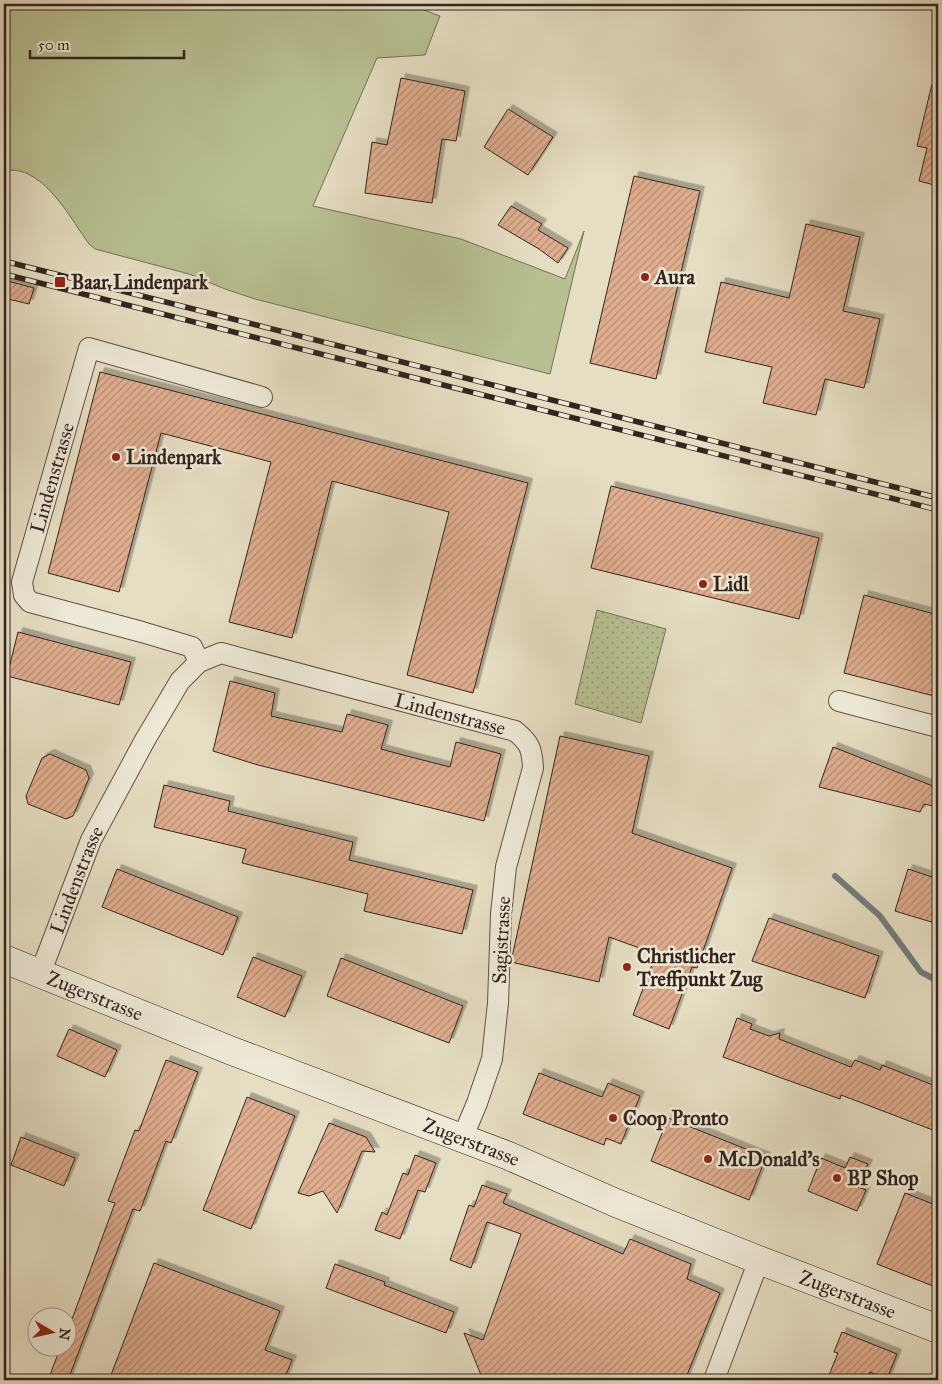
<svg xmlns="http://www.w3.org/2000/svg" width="942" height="1384" font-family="'IM FELL Great Primer',serif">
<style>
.grass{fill:#b8c092;stroke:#757258}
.park{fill:url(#park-dots);stroke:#757258}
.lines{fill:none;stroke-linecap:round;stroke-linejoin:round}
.stream{stroke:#727d7e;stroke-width:6}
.building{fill:url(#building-hatch);stroke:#32241e;filter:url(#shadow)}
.minor-casing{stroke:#5f5247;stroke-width:22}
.secondary-casing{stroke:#32241e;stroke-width:29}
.minor{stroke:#efead8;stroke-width:20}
.secondary{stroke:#efead8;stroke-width:28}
.rail-casing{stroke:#32241e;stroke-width:5.5}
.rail{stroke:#efead8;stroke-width:4;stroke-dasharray:11;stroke-linecap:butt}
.poi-dot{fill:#8f2418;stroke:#efead8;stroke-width:2}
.labels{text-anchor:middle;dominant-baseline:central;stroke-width:5;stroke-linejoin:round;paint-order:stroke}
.poi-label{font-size:20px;font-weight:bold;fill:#32241e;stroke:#efead8;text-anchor:start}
.street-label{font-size:20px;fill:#32241e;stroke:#efead8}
</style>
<defs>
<pattern id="park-dots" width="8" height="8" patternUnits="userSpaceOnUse" patternTransform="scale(1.25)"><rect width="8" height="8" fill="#b8c092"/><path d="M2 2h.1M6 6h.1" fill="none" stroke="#969c77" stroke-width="1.8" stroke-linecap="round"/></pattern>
<pattern id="building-hatch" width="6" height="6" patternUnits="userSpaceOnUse" patternTransform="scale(1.25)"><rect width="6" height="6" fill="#e0ae8f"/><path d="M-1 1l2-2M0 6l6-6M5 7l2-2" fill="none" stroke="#b68d74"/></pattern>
<filter id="shadow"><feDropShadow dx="4.5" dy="-4.5" stdDeviation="0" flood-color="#0004"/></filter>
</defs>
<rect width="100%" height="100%" fill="#e6dec3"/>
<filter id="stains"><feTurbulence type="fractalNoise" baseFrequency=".004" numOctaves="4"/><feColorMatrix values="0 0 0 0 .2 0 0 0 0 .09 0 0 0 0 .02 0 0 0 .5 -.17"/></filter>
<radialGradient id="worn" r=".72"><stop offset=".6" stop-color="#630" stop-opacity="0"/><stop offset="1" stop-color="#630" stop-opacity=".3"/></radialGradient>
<path class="grass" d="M4,4h404l32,12 -15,39 -48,3 -64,148 148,33 104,40 19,-48 -34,143 -295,-75 -30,-10 -36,-15 -94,-25 -6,-5c-19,-26 -47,-81 -85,-73z"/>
<path class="park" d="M597,610l69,19 -25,94 -66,-19z"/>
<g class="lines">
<path class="stream" d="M835,876l45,40 41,56 17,9"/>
</g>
<path class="building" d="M401,78l64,13 -9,50 -14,-2 -10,64 -67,-10 7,-51 15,3z
M932,84l6,1v101l-19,-5 8,-33 -10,-2z
M508,109l45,28 -25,38 -44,-28z
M634,176l66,15 -44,188 -66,-16z
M511,206l31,18 -4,6 30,18 -10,15 -19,-14 -41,-24z
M806,224l54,13 -17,74 37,8 -16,69 -39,-9 -9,36 -53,-12 9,-36 -67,-15 16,-70 68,16z
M4,280l30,8 -5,16 -25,-6z
M100,372l428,111 -55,210 -66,-18 42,-163 -117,-31 -40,157 -63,-16 42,-160 -110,-29 -42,159 -71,-19z
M611,486l208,52 -20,81 -208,-51z
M864,595l74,20v82l-94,-24z
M18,632l113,30 -12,43 -112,-29z
M230,681l45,12 -4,23 71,16 5,-18 41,11 -7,24 22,6 47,12 6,-25 45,12 -17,67 -226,-56 -45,-14z
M560,736l89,20 -17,77 100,35 -35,100 -5,-1 -23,62 -36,-14 23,-61 -47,-17 -10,45 -88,-20z
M833,747l105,41v19l-14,-3 -4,8 -101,-25z
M50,754l36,16 3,8 -16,38 -7,3 -38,-15 -2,-8 16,-38z
M164,785l66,16 -2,10 125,31 -4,18 124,30 -11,44 -98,-23 4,-17 -126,-31 4,-14 -92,-22z
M117,869l121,48 -15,38 -121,-48z
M908,869l30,10v45l-43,-13z
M769,918l110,38 -14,42 -113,-37z
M253,957l49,19 -17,41 -48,-20z
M341,958l122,48 -14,37 -122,-47z
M737,1018l15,6 -2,5 19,7 11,-3 -1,6 72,28 4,-7 25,10 2,-5 56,22v45l-97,-37 -1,4 -117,-42z
M69,1029l48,21 -12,27 -48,-21z
M166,1060l32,12 -27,71 -5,-2 -26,70 -7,-2 -65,171h-20l13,-34h7v-16l47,-127 -7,-2 27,-71 4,1z
M539,1073l63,24 6,-14 32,13 -19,48 -15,-6 -2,7 -81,-31z
M247,1097l48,19 -44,113 -48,-19z
M668,1118l98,39 -17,43 -98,-39z
M329,1123l37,14 9,15 -13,-1 -25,62 -14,-22 -14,5 -11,-3z
M21,1137l54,21 -11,28 -53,-21z
M415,1155l21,8 -11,29 -7,-2 -18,49 -25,-9 7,-18 5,3 16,-42 5,2z
M850,1157l18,7 -10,23 8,3 -9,21 -49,-20 13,-33 24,10z
M482,1185l25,9 -4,9 120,51 7,-15 61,25 -4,15 33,14 -35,87h-202l-19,-47 19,7 38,-106 -34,-12 -16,46 -21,-8 19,-55 5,2z
M905,1193l33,13v82l-61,-24z
M154,1263l126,48 -15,39 27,10 -8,20h-175z
M335,1264l50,18 -1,3 70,27 -8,21 -120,-45z
M842,1332l55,22 -10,25 -17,-7 -3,8h-40l11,-27 -4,-1z"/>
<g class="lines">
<g class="minor-casing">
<g id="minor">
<path id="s1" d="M199,662l22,-9 294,78c15,12 17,18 18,37l-27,99 -5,47 -3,89 -6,56 -15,44 -15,36"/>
<path d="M839,701l99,26"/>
<path id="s2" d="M40,974l51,-134 54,-100 35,-59 19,-19 -7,-15 -50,-15 -112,-30 -6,-7 -2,-13 67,-234 173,49"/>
<path d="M714,1380l45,-120"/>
</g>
</g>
<g class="secondary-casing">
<g id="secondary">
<path id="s3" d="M4,959l228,92 277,105 107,47 143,57 179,69"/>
</g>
</g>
<use href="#minor" class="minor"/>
<use href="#secondary" class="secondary"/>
<g class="rail-casing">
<path id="rail" d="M4,261l934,237
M4,274l934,236"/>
</g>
<use href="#rail" class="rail"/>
</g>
<g class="poi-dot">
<circle cx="645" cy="277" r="5"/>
<rect x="54" y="276" width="12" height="12" rx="2.5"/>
<circle cx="116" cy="457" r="5"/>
<circle cx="703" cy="584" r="5"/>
<circle cx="627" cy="967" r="5"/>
<circle cx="613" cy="1118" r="5"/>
<circle cx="708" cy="1159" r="5"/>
<circle cx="837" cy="1178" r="5"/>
</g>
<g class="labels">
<g class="poi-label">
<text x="655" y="277">Aura</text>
<text x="71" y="282">Baar Lindenpark</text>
<text x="126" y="457">Lindenpark</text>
<text x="713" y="584">Lidl</text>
<text x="637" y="956">Christlicher<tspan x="637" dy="23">Treffpunkt Zug</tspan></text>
<text x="623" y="1118">Coop Pronto</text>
<text x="718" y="1159">McDonald's</text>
<text x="847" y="1178">BP Shop</text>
</g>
<g class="street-label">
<text stroke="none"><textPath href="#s2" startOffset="668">Lindenstrasse</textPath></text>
<text stroke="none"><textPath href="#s1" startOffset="261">Lindenstrasse</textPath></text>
<text stroke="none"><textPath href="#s2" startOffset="101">Lindenstrasse</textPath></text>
<text transform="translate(501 940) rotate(-87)">Sagistrasse</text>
<text stroke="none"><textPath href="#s3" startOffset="98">Zugerstrasse</textPath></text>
<text stroke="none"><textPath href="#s3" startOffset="502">Zugerstrasse</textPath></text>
<text stroke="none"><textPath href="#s3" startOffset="908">Zugerstrasse</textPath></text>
</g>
</g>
<rect width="942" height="1384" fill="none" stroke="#e6dec3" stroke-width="20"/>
<rect x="5" y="5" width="932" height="1374" fill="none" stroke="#32241e" stroke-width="2.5"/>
<rect x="10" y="10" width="922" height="1364" fill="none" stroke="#32241e"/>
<g transform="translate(52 1332) rotate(99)"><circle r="24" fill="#efead8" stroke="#a39b8e"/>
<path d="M0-4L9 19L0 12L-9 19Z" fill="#8f2418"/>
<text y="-8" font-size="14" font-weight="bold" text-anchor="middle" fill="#32241e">N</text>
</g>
<path d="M30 50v8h154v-8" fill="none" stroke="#32241e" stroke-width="2.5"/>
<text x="38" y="50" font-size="15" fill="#32241e" stroke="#efead8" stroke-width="4" paint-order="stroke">50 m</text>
<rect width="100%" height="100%" filter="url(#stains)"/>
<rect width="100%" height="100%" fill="url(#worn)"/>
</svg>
